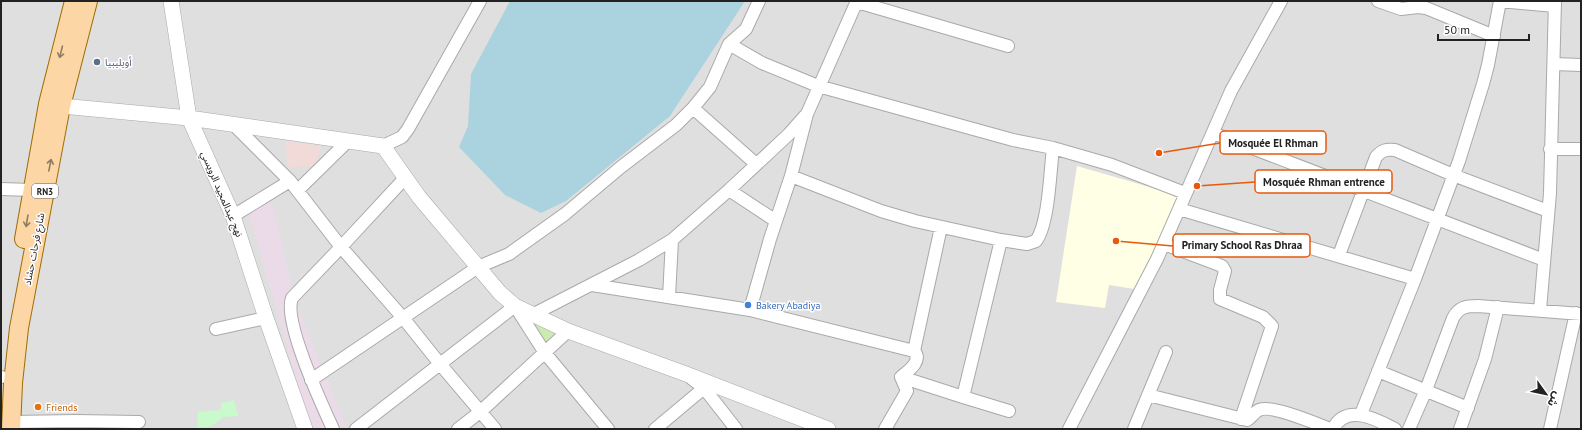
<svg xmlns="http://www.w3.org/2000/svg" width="1582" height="430" font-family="'PT Sans','Noto Sans Arabic',sans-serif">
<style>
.residential{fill:#e0dfdf}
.commercial{fill:#f2dad9}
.industrial{fill:#ebdbe8}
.education{fill:#ffffe5}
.grass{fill:#cdebb0}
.park{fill:#c8facc}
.water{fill:#aad3df}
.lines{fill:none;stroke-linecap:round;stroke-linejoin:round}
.minor-casing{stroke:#a9a9a9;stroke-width:14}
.tertiary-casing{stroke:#a9a9a9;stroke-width:16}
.primary-casing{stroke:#a06b00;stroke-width:20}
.minor{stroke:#fff;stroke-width:12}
.tertiary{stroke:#fff;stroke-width:15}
.primary{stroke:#fcd6a4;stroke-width:18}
.oneway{stroke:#8f7c63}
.service-dot{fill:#5c6f8a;stroke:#fff;stroke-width:1.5}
.shop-dot{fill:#3f7fe0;stroke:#fff;stroke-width:1.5}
.food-dot{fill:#e8710a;stroke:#fff;stroke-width:1.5}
.labels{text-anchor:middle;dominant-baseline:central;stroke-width:3;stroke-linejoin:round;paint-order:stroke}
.shield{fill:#fff;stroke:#646464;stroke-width:1}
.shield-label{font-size:9px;font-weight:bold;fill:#222}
.service-label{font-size:10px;fill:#4e5e75;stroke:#fff;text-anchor:start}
.street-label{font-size:10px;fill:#222;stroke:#fff}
.shop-label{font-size:10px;fill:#366cbe;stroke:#fff;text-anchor:start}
.food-label{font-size:10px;fill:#c56008;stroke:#fff;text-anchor:start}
.leader{fill:none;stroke:#e8590c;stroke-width:1.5}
.callout-dot{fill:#e8590c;stroke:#fff;stroke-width:1.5}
.callout{fill:#fff;stroke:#e8590c;stroke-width:1.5}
.callout-label{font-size:11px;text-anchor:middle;font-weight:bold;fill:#222}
</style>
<rect width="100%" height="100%" fill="#f2efe9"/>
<path class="residential" d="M1,1h1580v428h-1580z"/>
<path class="commercial" d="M285,141l36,5 -6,20 -27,1z"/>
<path class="industrial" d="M265,197l9,11 20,91 53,130h-36l-64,-222z"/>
<path class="education" d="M1077,166l107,31 -37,94 -38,-6 -4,23 -49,-6z"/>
<path class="grass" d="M529,313l33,17 -15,16z"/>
<path class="park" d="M234,400l4,16 -15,1 -11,9 -15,2 1,-16 23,-2v-7z"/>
<path class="water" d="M510,1h235l-75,115 -104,85 -25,12 -36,-18 -46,-48 9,-21 3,-52z"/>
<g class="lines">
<g class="minor-casing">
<path id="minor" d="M857,1l-50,113 -16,62 -21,63 -20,71 164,41c9,10 -6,20 -13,26l6,14 -22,38
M1378,1l23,8 17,-2 8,1 68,28
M857,2l151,44
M729,44l33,19 56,23 195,54 40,8 59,17 73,28
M1554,64l27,1
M693,108l63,56
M233,124l57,57 51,66 63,72 36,45 55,65
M1213,133l331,127
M383,146l19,-9 6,-8 72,-128
M1550,149h31
M791,176l90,35 34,10 86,19 26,4 9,-3c13,-18 14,-69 17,-93
M1,189l31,1
M298,190l50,-49
M729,190l47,31
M1179,209l236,70 44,-118 24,-77 5,-19 12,-64 55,5
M233,216l57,-35
M1164,244l58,22 3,5 -5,19v9l43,18 9,9 -31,93
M1339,255l37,-98c6,-7 10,-8 19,-7l58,25 95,36
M592,285l158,25
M669,297l3,-57
M1540,310l10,-117 5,-192
M532,315l107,-55 33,-20 57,-50 60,-56 16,-18
M216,329l50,-11
M914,351l27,-124
M1378,371l90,37
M1,377h1
M901,377l62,20 38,-157
M692,379l12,9 32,41
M311,380l167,-113 31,-13 56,-40 56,-47 55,-42 17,-17 17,-21 19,-43 17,-15 13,-28
M1148,395l99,25c5,-3 7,-8 12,-10 11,-6 58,14 71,19
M963,397l46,14
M1361,414l54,-135
M11,422l65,-1 63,1
M333,429c-11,-24 -50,-108 -41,-131l49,-51 64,-69
M356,429l159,-123 30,47 63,76
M458,429l22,-17 88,-81
M655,429l49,-41
M1069,429l88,-170 74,-168 50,-90
M1134,429l32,-77
M1333,429c13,-26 43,-10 62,0
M1409,429l17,-39 27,-72c6,-11 13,-12 25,-12l103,8
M1460,429l25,-70 13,-52
M1550,429l26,-116"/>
</g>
<g class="tertiary-casing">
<path id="tertiary" d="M171,1l18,117 44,98 33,102 39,111
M51,105l138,13 194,28 36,51 81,96 15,13 53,25 118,43 142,55"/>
</g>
<g class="primary-casing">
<path id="primary" d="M24,239l24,-135 26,-103
M11,429l2,-46 6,-55 42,-222 27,-105"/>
</g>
<use href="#minor" class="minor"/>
<use href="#tertiary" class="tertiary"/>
<use href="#primary" class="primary"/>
</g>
<defs><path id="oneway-shaft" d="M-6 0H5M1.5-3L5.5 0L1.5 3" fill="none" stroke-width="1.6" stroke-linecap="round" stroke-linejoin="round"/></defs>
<g class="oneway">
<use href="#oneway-shaft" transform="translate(61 52) rotate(104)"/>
<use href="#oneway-shaft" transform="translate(50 165) rotate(-79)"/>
<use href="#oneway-shaft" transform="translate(27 221) rotate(99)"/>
</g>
<circle class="service-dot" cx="97" cy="62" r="4"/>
<circle class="shop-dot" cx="748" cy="305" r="4"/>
<circle class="food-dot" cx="38" cy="407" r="4"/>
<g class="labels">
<rect class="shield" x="32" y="184" width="26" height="14" rx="3"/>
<g class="shield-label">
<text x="45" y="191">RN3</text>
</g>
<g class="service-label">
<text x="105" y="62">أويليبيا</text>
</g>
<g class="street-label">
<text transform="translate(222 194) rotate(67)">نهج عبدالمجيد الرويسي</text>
<text transform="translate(34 249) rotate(-79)">شارع فرحات حشاد</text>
</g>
<g class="shop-label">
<text x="756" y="305">Bakery Abadiya</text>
</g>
<g class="food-label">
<text x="46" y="407">Friends</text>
</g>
</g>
<path class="leader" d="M1159 153L1220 143M1197 186L1255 182M1116 241L1173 246"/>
<g class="callout-dot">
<circle cx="1159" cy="153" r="4"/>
<circle cx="1197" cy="186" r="4"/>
<circle cx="1116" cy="241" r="4"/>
</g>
<g class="callout">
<rect x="1220" y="131" width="106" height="23" rx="4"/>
<rect x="1255" y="170" width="137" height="23" rx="4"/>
<rect x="1173" y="234" width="137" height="23" rx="4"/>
</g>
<g class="callout-label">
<text x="1273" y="147">Mosquée El Rhman</text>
<text x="1324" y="186">Mosquée Rhman entrence</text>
<text x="1242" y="249">Primary School Ras Dhraa</text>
</g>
<rect width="1582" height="430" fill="none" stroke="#222222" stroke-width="4"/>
<g transform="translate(1546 394) rotate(123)" stroke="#ffffff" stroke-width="3" paint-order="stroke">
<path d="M0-3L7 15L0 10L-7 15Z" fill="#222222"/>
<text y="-6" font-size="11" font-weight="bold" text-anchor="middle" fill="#222222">ش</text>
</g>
<path d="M1438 34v6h91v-6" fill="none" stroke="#222222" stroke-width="2"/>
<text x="1444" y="34" font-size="12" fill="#222222" stroke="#ffffff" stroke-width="3" paint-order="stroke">50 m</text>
</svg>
